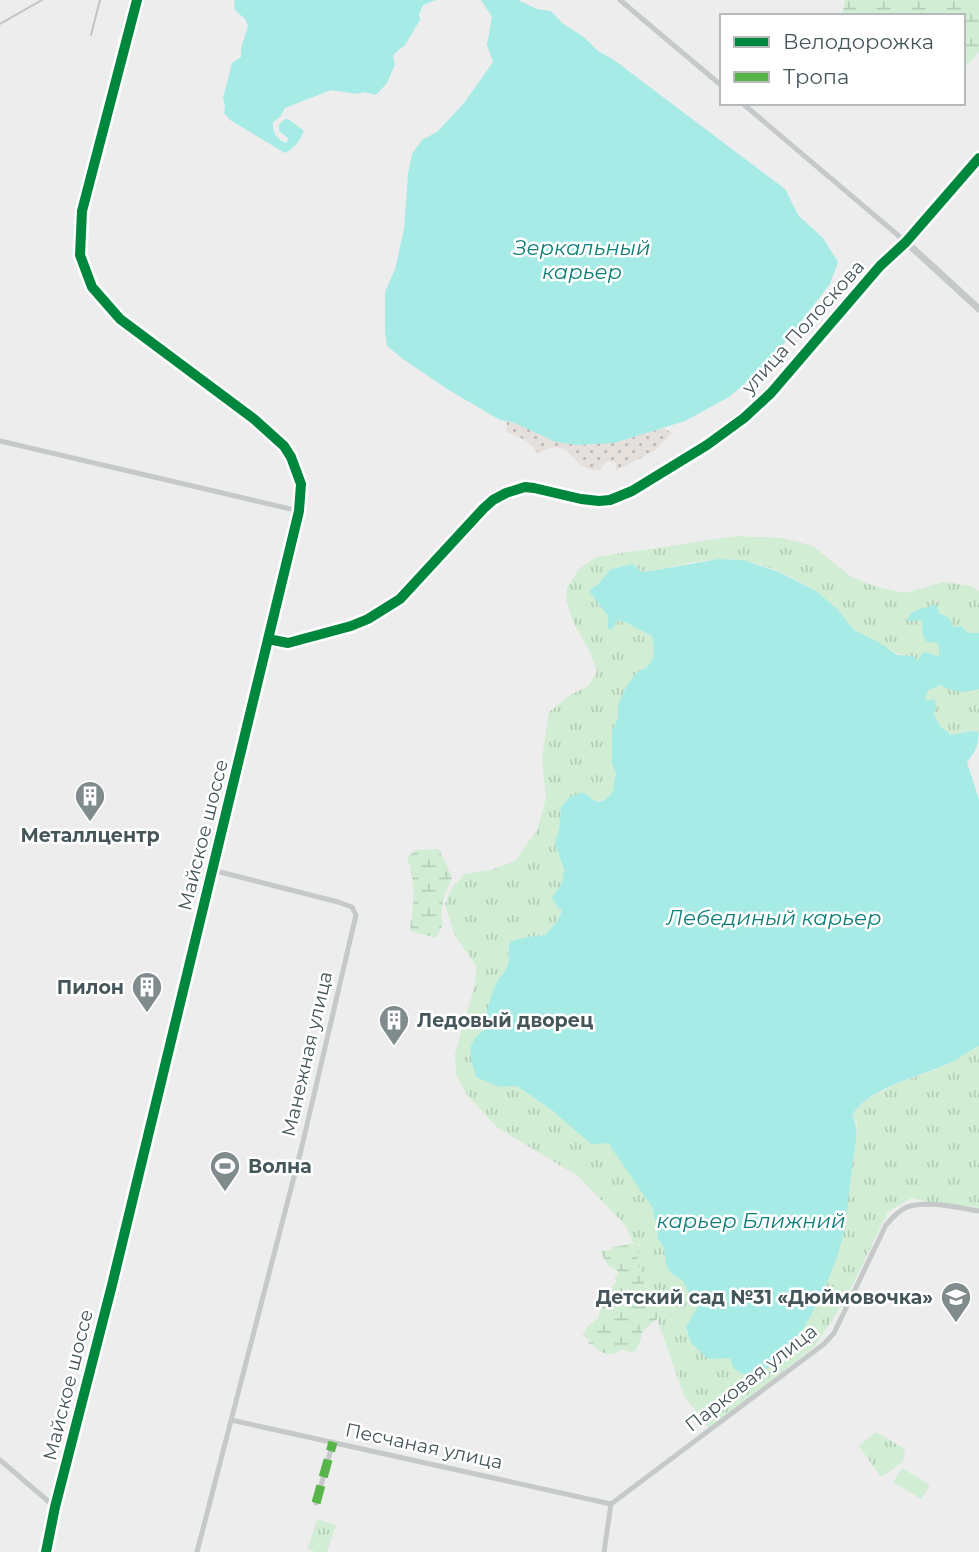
<svg xmlns="http://www.w3.org/2000/svg" width="979" height="1552" font-family="Montserrat,sans-serif">
<style>
.wetland{fill:url(#wetland-marsh)}
.sand{fill:url(#sand-dots)}
.park{fill:url(#park-tufts)}
.pitch{fill:#d1edd4}
.water{fill:#a7ebe6}
.lines{fill:none;stroke-linecap:round;stroke-linejoin:round}
.minor{stroke:#c5c9ca;stroke-width:5}
.tertiary{stroke:#c5c9ca;stroke-width:7}
.rail{stroke:#c1c3c4;stroke-width:2}
.quiet{stroke:#57b448;stroke-width:9;stroke-dasharray:18 9;stroke-linecap:butt}
.cycleway-casing{stroke:#fff;stroke-width:15}
.cycleway{stroke:#00873e;stroke-width:10}
.labels{text-anchor:middle;dominant-baseline:central;stroke-width:5;stroke-linejoin:round;paint-order:stroke}
.street-label{font-size:19px;fill:#45565a;stroke:#fff}
.poi-label{font-size:19px;font-weight:bold;fill:#45565a;stroke:#fff;text-anchor:end}
.water-label{font-size:21px;font-style:italic;fill:#0f7f78;stroke:#fff}
</style>
<defs>
<pattern id="wetland-marsh" width="20" height="14" patternUnits="userSpaceOnUse" patternTransform="scale(1.75)"><rect width="20" height="14" fill="#d1edd4"/><path d="M1 5h8M5 5V1M11 12h8M15 12V8" fill="none" stroke="#b5cdb8"/></pattern>
<pattern id="sand-dots" width="8" height="8" patternUnits="userSpaceOnUse" patternTransform="scale(1.75)"><rect width="8" height="8" fill="#e6e0dc"/><path d="M2 2h.1M6 6h.1" fill="none" stroke="#bcb8b5" stroke-width="1.8" stroke-linecap="round"/></pattern>
<pattern id="park-tufts" width="24" height="20" patternUnits="userSpaceOnUse" patternTransform="scale(1.75)"><rect width="24" height="20" fill="#d1edd4"/><path d="M3 7l-1-3M5 7V3M7 7l1-3M15 17l-1-3M17 17v-4M19 17l1-3" fill="none" stroke="#b5cdb8"/></pattern>
</defs>
<rect width="100%" height="100%" fill="#eeeded"/>
<path class="wetland" d="M845,0h134v52l-16,17v-53h-121z
M439,849l13,28 -8,20 -3,17 2,10 -7,14 -26,-7c3,-25 7,-49 -3,-73l8,-8z
M638,1243l2,5 -3,14 9,18 -2,3 7,11v5l8,2 3,7 -4,5 -1,6 -15,12 -1,8 -5,12 -7,1 -6,-3c-14,9 -19,6 -31,-5h-3l-1,-5 -7,-6h5l-1,-4 14,-12v-5l3,-3c-3,-13 6,-19 15,-27l-3,-3 3,-3 1,-5 -10,-6 -8,-14 11,-1 1,-3z"/>
<path class="sand" d="M507,421l107,22 49,-15 9,5 -18,18 -38,20v-8l-10,-2 -5,9c-32,4 -27,-38 -63,-16 -8,-13 -17,-17 -32,-22z"/>
<path class="park" d="M737,536l46,2 30,8 38,31 26,10 28,6 38,-11 28,4 8,5v42h-11l-7,-7 -7,1c-12,-17 -21,-20 -42,-16l11,9 8,21 6,1 2,4v10c-6,1 -14,5 -20,5 -8,1 -60,-27 -67,-33 -12,-11 -20,-23 -33,-34 -15,-12 -40,-23 -58,-29 -38,-13 -77,0 -116,7l-5,-1 -7,-7 -22,5 -13,15 -9,7 27,31 5,-2 31,16 2,12v10l-7,9 -11,6 -18,32v13l-6,12 1,15 -1,7 4,21 -4,20 -7,7 -44,7 -2,22 -4,14 9,27 -2,13 -7,21 7,7 -4,9 -13,15 -17,2 -18,5 -3,7 2,13 -4,10 -8,11 -8,23 -6,25 17,56 17,-1 36,26 57,31 1,3 41,61 5,21 1,12c15,14 -3,28 24,40l9,17 8,8 32,53 34,11 11,-6 12,-12 39,-68 29,-139 1,-21 -5,-8c20,-29 67,-37 98,-52 10,-5 19,-12 29,-17v162l-51,-6 -16,-4 -24,14 -44,90 -29,44 -105,83 -26,-33 -27,-77 1,-6 4,-6 -2,-5 -5,-3h-4l-4,-13 -2,-1 1,-5 -9,-17 3,-18 -2,-2h-5l-8,-18 -47,-49 -80,-48 -31,-33 -11,-20 -1,-21 19,-66 3,-21 -23,-33 -9,-30 7,-17 13,-13 26,-4 24,-9 22,-31 9,-32 -4,-40 7,-46 21,-17 18,-9 9,-14 -7,-20 -17,-30 -7,-23 1,-11 11,-18 18,-13z
M940,685l32,7 7,-3v47l-1,-4 -6,-1 -21,4 -11,-9 -15,-29 4,-7z
M876,1432l29,17 -2,13 -22,15 -22,-31z
M317,1519l19,6 -9,27h-11l-8,-3z"/>
<path class="pitch" d="M902,1468l28,17 -9,14 -28,-17z"/>
<path class="water" d="M234,0h202l-13,5 -4,9 1,6 -15,25 -10,8 -2,3 2,9 -8,18 -11,12 -11,-3 -8,2 -26,-4 -46,18 -5,9 -7,5c-1,11 4,18 14,21l1,-5 -9,-7v-6l6,-6h3l16,12c-3,8 -11,19 -19,22l-55,-33 -6,-7 1,-7 -2,-8 9,-35 9,-6v-9l7,-22 -3,-7 -10,-9z
M481,0h37l19,9 14,2 12,13 21,13 14,14 16,9 171,129 13,26 25,23 15,24 -8,22 -61,79 -40,34 -44,24 -71,22 -37,2 -21,-3 -44,-20 -12,-2 -53,-31 -44,-30 -16,-13 -2,-15v-39l10,-23 9,-40 4,-55 4,-20 10,-14 15,-8 27,-29 29,-41 -6,-17 5,-28z
M719,559l24,1 36,12 37,19 20,17 18,22 26,13 17,12 16,1 4,5 6,-9 16,4v-10l-3,-4h-9l-4,-5 -1,-17 -14,1c1,-14 17,-11 28,-17l3,9 10,5 5,9 7,-1 7,7h11v56c-14,5 -27,3 -39,-4l-11,5 -4,7 2,4 7,-2 3,10 -4,3 7,14 11,9 21,-4 6,1c1,14 -3,20 -11,30l12,38v246c-10,5 -19,12 -29,17 -31,14 -79,23 -98,52 9,15 2,35 0,52 -3,24 -5,57 -12,80 -11,36 -46,119 -88,128 -7,1 -13,-3 -19,-7l-3,-10 -22,1 -17,-16 -5,-16 13,-22 -8,-8 -9,-17c-27,-12 -9,-26 -24,-40l-1,-12 -5,-21 -42,-61v-3l-19,1 -37,-32 -37,-26 -17,1 -24,-10c-5,-20 -12,-32 7,-46 4,-16 6,-35 14,-49 4,-7 10,-11 11,-19 2,-9 -2,-13 3,-22l17,-4 17,-2 13,-15 4,-9 -7,-7 -3,-7 10,-14 2,-13 -9,-27 4,-14 2,-22 9,-10 13,-5 14,10 8,-2 7,-7 4,-20 -4,-9v-34l6,-12v-13l8,-18 10,-14 11,-6 6,-9 1,-10 -2,-12 -31,-16 -5,2 -4,8 -4,-2v-12l-19,-25 9,-7 13,-15 22,-5 7,7 5,1z"/>
<g class="lines">
<path class="minor" d="M620,0l102,86
M742,103l164,139
M0,441l299,70
M231,1420l380,84
M0,1460l55,47
M316,1503l17,-61
M611,1504l213,-160 10,-11 52,-108c6,-7 12,-14 21,-18 19,-7 52,1 72,4
M197,1552l105,-406 54,-231 -4,-8 -14,-5 -126,-32
M604,1552l7,-48"/>
<path class="tertiary" d="M906,242l73,67
M268,639l20,4 63,-17 17,-7 32,-20 83,-90 10,-9 13,-7 19,-6 9,1 47,11 18,2 11,-1 22,-9 75,-46 37,-27 27,-25 109,-127 26,-24 73,-84
M46,1552l9,-45 57,-222 187,-774 2,-27 -10,-27 -7,-11 -30,-27 -134,-100 -28,-32 -12,-32 2,-44 55,-211"/>
<path class="rail" d="M0,24l42,-24
M91,35l9,-35"/>
<path class="quiet" d="M316,1503l17,-61"/>
<g class="cycleway-casing">
<path id="cycleway" d="M268,639l20,4 63,-17 17,-7 32,-20 83,-90 10,-9 13,-7 19,-6 9,1 47,11 18,2 11,-1 22,-9 75,-46 37,-27 27,-25 109,-127 26,-24 73,-84
M46,1552l9,-45 57,-222 187,-774 2,-27 -10,-27 -7,-11 -30,-27 -134,-100 -28,-32 -12,-32 2,-44 55,-211"/>
</g>
<use href="#cycleway" class="cycleway"/>
</g>
<defs>
<g id="building-pin" transform="scale(1.575)"><path d="M0 17L-7.5 6A9.5 9.5 0 1 1 7.5 6Z" fill="#808b8d" stroke="#fff"/><path d="M-4-6H4V6H1V3H-1V6H-4ZM-2.5-4.3h1.7v1.8h-1.7ZM.8-4.3h1.7v1.8H.8ZM-2.5-1h1.7V.8h-1.7ZM.8-1h1.7V.8H.8Z" fill="#fff"/></g>
<g id="stadium-pin" transform="scale(1.575)"><path d="M0 17L-7.5 6A9.5 9.5 0 1 1 7.5 6Z" fill="#808b8d" stroke="#fff"/><path d="M0-5a6.5 5 0 1 0 0 10a6.5 5 0 1 0 0-10ZM-3.5-1.8h7v3.6h-7Z" fill="#fff"/></g>
<g id="school-pin" transform="scale(1.575)"><path d="M0 17L-7.5 6A9.5 9.5 0 1 1 7.5 6Z" fill="#808b8d" stroke="#fff"/><path d="M0-5L7-2L0 1L-7-2ZM-4 1L0 2.5L4 1V4Q0 6-4 4Z" fill="#fff"/></g>
</defs>
<g fill-rule="evenodd">
<use href="#building-pin" x="90" y="796"/>
<use href="#building-pin" x="147" y="987"/>
<use href="#building-pin" x="394" y="1020"/>
<use href="#stadium-pin" x="225" y="1166"/>
<use href="#school-pin" x="956" y="1297"/>
</g>
<g class="labels">
<g class="street-label">
<text transform="translate(803 327) rotate(-48)">улица Полоскова</text>
<text transform="translate(203 835) rotate(-76)">Майское шоссе</text>
<text transform="translate(307 1054) rotate(-77)">Манежная улица</text>
<text transform="translate(751 1378) rotate(-38)">Парковая улица</text>
<text transform="translate(68 1385) rotate(-76)">Майское шоссе</text>
<text transform="translate(424 1446) rotate(12)">Песчаная улица</text>
</g>
<g class="poi-label">
<text x="90" y="835" text-anchor="middle">Металлцентр</text>
<text x="124" y="987">Пилон</text>
<text x="417" y="1020" text-anchor="start">Ледовый дворец</text>
<text x="248" y="1166" text-anchor="start">Волна</text>
<text x="933" y="1297">Детский сад №31 «Дюймовочка»</text>
</g>
<g class="water-label">
<text x="582" y="247">Зеркальный<tspan x="582" dy="24">карьер</tspan></text>
<text x="774" y="917">Лебединый карьер</text>
<text x="751" y="1220">карьер Ближний</text>
</g>
</g>
<rect x="720" y="14" width="245" height="91" fill="#ffffff" stroke="#b5bbbd" stroke-width="2"/>
<rect x="734" y="37" width="35" height="10" fill="#00873e" stroke="#b5bbbd" stroke-width="2"/>
<text x="783" y="49" font-size="21" fill="#45565a">Велодорожка</text>
<rect x="734" y="72" width="35" height="10" fill="#57b448" stroke="#b5bbbd" stroke-width="2"/>
<text x="783" y="84" font-size="21" fill="#45565a">Тропа</text>
</svg>
